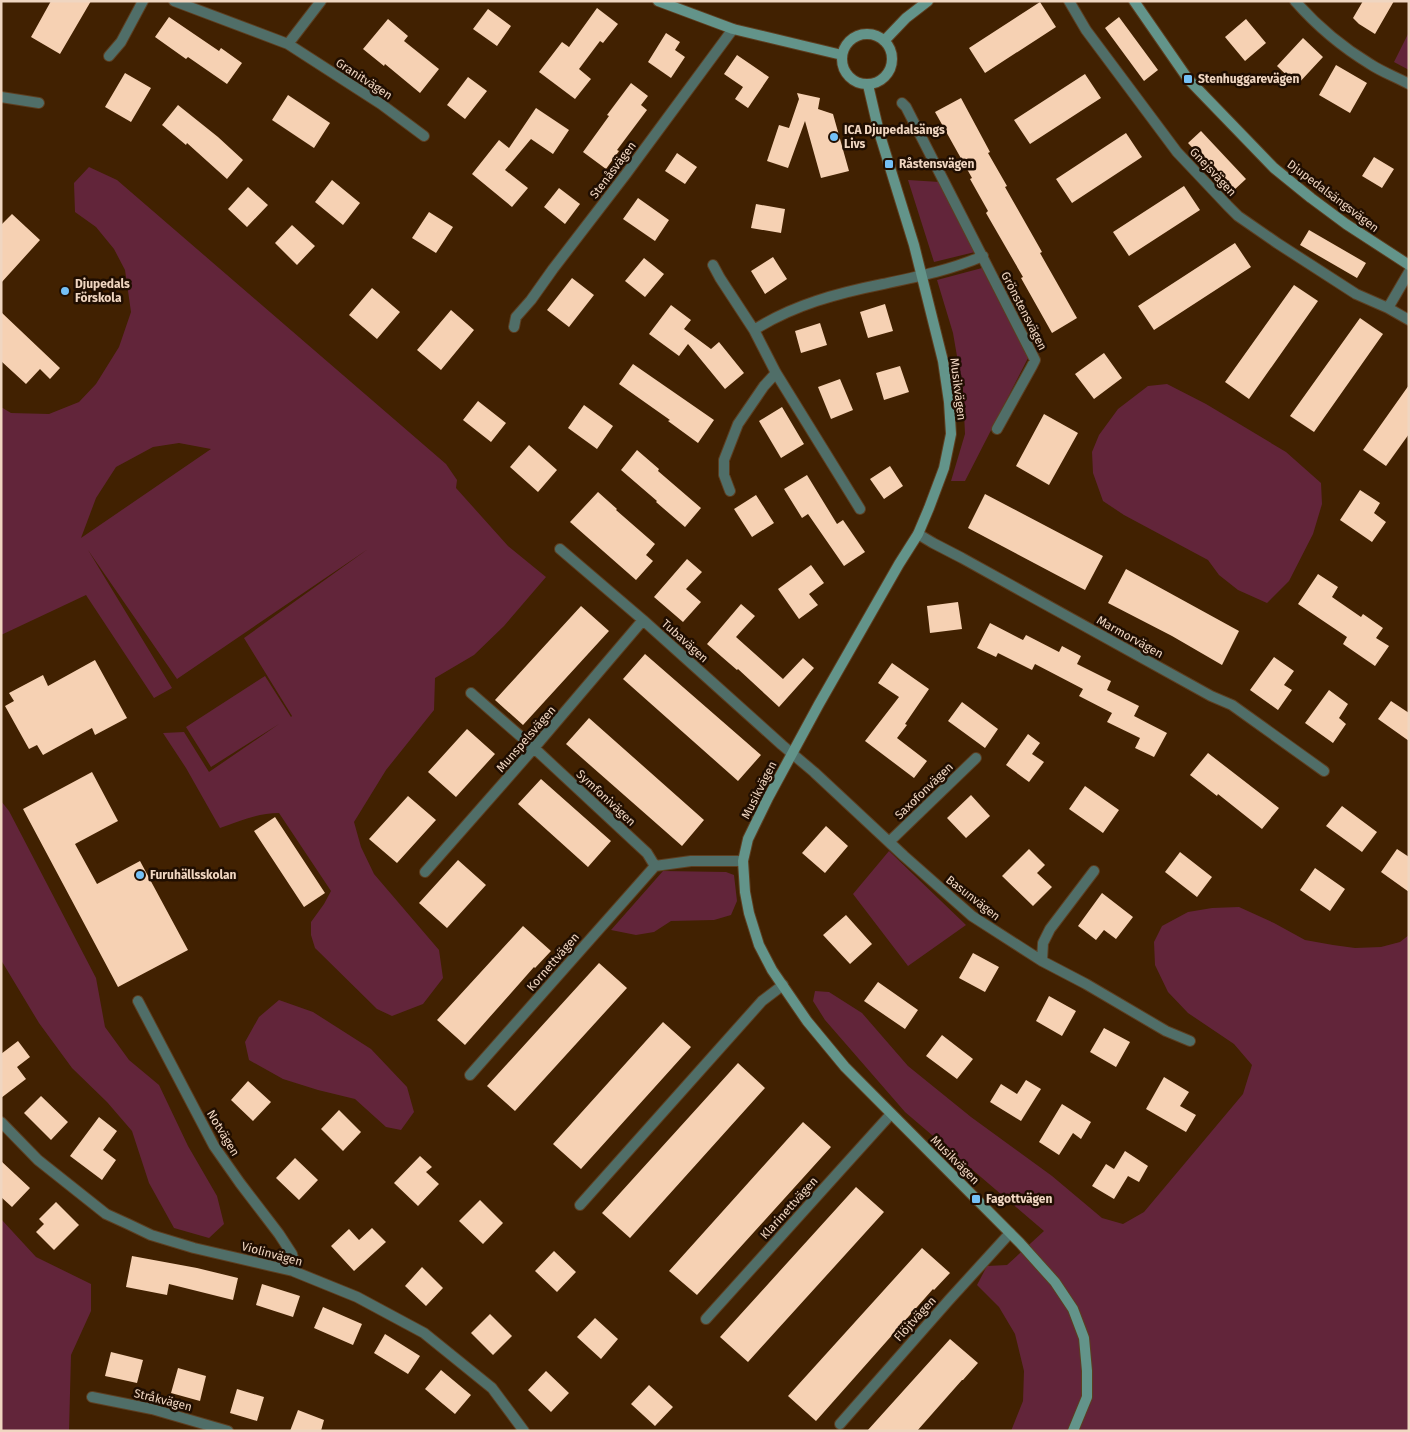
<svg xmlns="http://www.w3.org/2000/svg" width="1410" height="1432" font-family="'Fira Sans',sans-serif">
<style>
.green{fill:#62253a;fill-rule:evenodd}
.building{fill:#f6d1b3}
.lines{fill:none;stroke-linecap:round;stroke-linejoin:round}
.street-casing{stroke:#5d3e20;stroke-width:12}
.secondary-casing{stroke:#5d3e20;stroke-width:12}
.street{stroke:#506e68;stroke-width:10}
.secondary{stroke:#63948a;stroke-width:10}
.poi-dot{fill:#74c0f6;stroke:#200e01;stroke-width:2}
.labels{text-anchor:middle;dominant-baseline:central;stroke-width:5;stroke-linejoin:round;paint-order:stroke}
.street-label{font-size:12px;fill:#f0d6c1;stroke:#200e01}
.poi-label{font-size:12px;font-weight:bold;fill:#f0d6c1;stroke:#200e01;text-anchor:start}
</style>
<rect width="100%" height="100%" fill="#412101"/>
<path class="green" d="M1409,32v38l-15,-8z
M89,167l28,13 329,284 11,16 -1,8 52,58 38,31 -42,49 -30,29 -39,23 -1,32 -48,60 -32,52 7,25 13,27 65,76 4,28 -20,26 -31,12 -15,-7 -62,-61 -4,-13v-13l13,-18 7,-13 -52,-78c-21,0 -39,8 -59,15l-34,-60 -23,-35 21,-1 25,40 70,-48 -68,43 -25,-40 79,-51 26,41 1,-1 -48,-78 124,-89 -191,130 -89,-129 84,138 -18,10 -68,-103 -85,40v-228l10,6 38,1 30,-12 17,-18 23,-37 12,-35 -6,-42 -11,-21 -18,-22 -21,-15 -1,-29zM179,443l32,6 -130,89 15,-40 20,-31 37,-20z
M908,180l32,2 35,70 -41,10z
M982,268l46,90 -63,123h-14l14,-47 -2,-43 -10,-58 -16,-53z
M1167,384l39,20 80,48 35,31 1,21 -9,30 -24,47 -22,22 -29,-13 -19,-15 -11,-15 -84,-45 -21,-14 -10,-28 -1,-21 7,-17 19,-26 30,-23z
M1,801l8,10 87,167 9,49 24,33 30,25 29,61 29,50 7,28 -15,14 -35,-10 -25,-45 -17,-52 -25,-29 -35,-34 -33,-45 -38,-63z
M889,851l77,74 -58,41 -55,-72z
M663,871l63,1 8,3 3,26 -6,14 -17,5 -43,1 -17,11 -18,3 -25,-5z
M1239,907l35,16 31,17 28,5 22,3 26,-1 19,-5 9,-7v496h-398l12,-30 1,-30 -9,-37 -16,-27 -22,-22 10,-19 20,-1 37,-34 -139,-119 -80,-92 -12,-19 2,-10 14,1 33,21 46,53 63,51 81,59 50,42 21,6 21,-12 99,-118 9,-29 -18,-21 -46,-31 -20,-21 -13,-27 -1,-23 8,-16 26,-14 24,-4z
M279,1000l34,12 58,37 36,38 7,25 -13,18 -15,-3 -31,-28 -37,-9 -35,-11 -34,-19 -4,-18 14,-25z
M1,1219l35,38 55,27v27l-20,44 -2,76h-68z"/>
<path class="building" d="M51,1h40l-31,53 -29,-17z
M1363,1h31l-19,33 -16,-10 -6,-6z
M1040,2l16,25 -71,46 -16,-25z
M597,8l21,16 -15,19 -3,-2 -21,28 12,10 -16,20 -36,-27 23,-30 7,5z
M488,9l23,17 -14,20 -24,-17z
M169,17l50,34 2,-3 21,15 -15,21 -39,-27 -2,2 -31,-22z
M1119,17l39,53 -14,11 -39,-53z
M388,19l20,17 -4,5 35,28 -19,24 -35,-29 -1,2 -21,-17z
M1246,19l20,24 -21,18 -20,-24z
M666,33l14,9 -5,8 10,7 -14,21 -23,-16z
M1303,38l20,19 -26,28 -20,-19z
M737,55l32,22 -21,31 -13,-9 8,-12 -19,-13z
M1336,65l31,18 -17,30 -31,-18z
M125,73l26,15 -20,34 -26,-15z
M1085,74l16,24 -71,46 -16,-24z
M468,77l19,14 -22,28 -18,-14z
M631,83l17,13 -7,9 6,5 -30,40 2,1 -13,18 -23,-17 26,-36 -2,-1z
M797,93l23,5 -2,11 15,5 16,57 -28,7 -16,-57 -17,47 -21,-7 12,-36 10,3 10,-29z
M288,95l42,28 -16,25 -42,-28z
M961,98l29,54 -2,1 19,33 -2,1 37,65 -2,1 37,65 -25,15 -31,-55 2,-1 -37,-64 2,-2 -18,-32 2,-1 -37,-66z
M178,105l40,32 25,23 -16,19 -40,-36 -1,2 -24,-20z
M536,108l33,22 -16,24 -22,-15 -26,31 23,18 -16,19 -40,-33 27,-34 10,8z
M1201,131l45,48 -13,12 -45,-48z
M1126,133l16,24 -70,46 -16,-24z
M677,153l20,14 -12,17 -20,-13z
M1374,157l20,12 -12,19 -20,-12z
M332,180l28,23 -17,22 -28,-23z
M1184,186l16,24 -71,46 -16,-24z
M248,187l20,18 -21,22 -19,-18z
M559,188l21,16 -15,20 -21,-17z
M638,198l31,22 -14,21 -32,-22z
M756,204l29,5 -4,24 -30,-5z
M429,212l24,15 -17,26 -24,-15z
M12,214l28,26 -39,43v-58z
M292,225l23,21 -18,19 -22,-22z
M1309,230l57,33 -9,15 -57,-33z
M1235,243l16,24 -97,63 -16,-24z
M773,257l14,22 -22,15 -14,-23z
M644,258l20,16 -19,23 -20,-16z
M572,278l22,17 -25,32 -22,-17z
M1294,285l24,16 -69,98 -24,-17z
M372,288l28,24 -23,27 -28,-24z
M885,304l8,27 -25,7 -8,-26z
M671,305l20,15 -7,9 27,20 8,-7 25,31 -19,16 -37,-45 -9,12 -30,-22z
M451,310l23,20 -33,40 -24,-20z
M1,312l59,56 -10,11 -10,-10 -14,15 -25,-23z
M1360,318l23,16 -69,98 -24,-16z
M820,323l7,22 -26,8 -6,-22z
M1104,353l18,25 -28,21 -19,-25z
M633,364l81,56 -16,23 -30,-22 2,-1 -51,-36z
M900,366l9,26 -25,8 -8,-27z
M840,379l13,31 -22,9 -13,-32z
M1409,385v49l-23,32 -23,-16z
M478,401l28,22 -15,19 -28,-22z
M584,405l29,21 -16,23 -29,-21z
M782,407l22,37 -23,14 -22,-37z
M1044,414l34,19 -29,52 -33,-19z
M529,445l28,25 -19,22 -28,-25z
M637,450l22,19 -1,2 43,37 -16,19 -29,-25 1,-1 -36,-31z
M890,466l13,20 -19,13 -14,-20z
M807,475l30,49 6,-4 22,32 -21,14 -36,-52 -6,4 -18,-29z
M1360,490l20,13 -6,10 12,9 -14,20 -32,-22z
M598,492l19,17 -1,1 39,34 -9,11 7,6 -17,19 -66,-58z
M985,494l118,62 -18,34 -117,-62z
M756,495l18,28 -22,14 -18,-28z
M687,559l15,13 -16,17 15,13 -18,20 -29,-25z
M811,565l13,18 -15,11 9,11 -19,14 -21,-30z
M1126,569l113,62 -17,34 -50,-29 -64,-33z
M1318,574l20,13 -6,10 29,20 2,-3 20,14 -7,10 13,8 -14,20 -32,-22 4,-7 -49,-33z
M958,602l4,27 -32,4 -3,-27z
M741,604l14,12 -19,21 47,42 20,-21 11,10 -35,39 -41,-38 -1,1 -30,-26z
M581,606l28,25 -86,94 -28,-25z
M990,623l33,17 3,-5 33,17 3,-6 19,10 -4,8 34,17 -4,9 32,16 -5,10 33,17 -13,24 -19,-9 5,-10 -33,-16 5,-9 -33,-17 4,-7 -48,-25 -3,6 -34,-17 -2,4 -19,-9z
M645,654l116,101 -23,26 -115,-102z
M1274,657l20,14 -10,14 8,5 -14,20 -28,-20z
M95,660l32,58 -32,17 -3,-7 -49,27 -6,-10 -8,4 -24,-43 9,-5 -5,-8 34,-18 5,11z
M892,663l37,26 -24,35 2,1 -10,13 30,23 -13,17 -49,-37 34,-44 -21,-14z
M1329,690l19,14 -9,14 7,6 -13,19 -28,-20z
M1391,701l18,12v28l-31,-22z
M962,702l36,27 -13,19 -37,-27z
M589,718l115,102 -22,26 -116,-102z
M467,729l28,25 -39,43 -28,-25z
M1028,734l12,9 -8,11 12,8 -15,20 -23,-17z
M1208,753l71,55 -17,21 -44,-35 -1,2 -27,-21z
M92,772l26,49 -43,23 22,40 43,-23 48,89 -70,37 -95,-178z
M541,779l70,62 -23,26 -70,-63z
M1085,786l34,24 -16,23 -34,-24z
M971,795l19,21 -24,22 -19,-20z
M408,796l28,24 -39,43 -28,-24z
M1342,806l35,26 -15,20 -36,-26z
M275,817l50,76 -21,14 -50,-76z
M826,826l22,20 -23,27 -23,-20z
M1029,849l16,16 -8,8 15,14 -19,19 -31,-30z
M1397,849l12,8v35l-28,-20z
M1180,852l32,25 -15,20 -32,-25z
M458,860l28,25 -39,43 -28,-25z
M1315,868l30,21 -15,22 -30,-21z
M1102,893l31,24 -17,22 -12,-9 -8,10 -18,-14z
M846,915l26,29 -22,20 -27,-29z
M523,926l28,25 -16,17 -1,-1 -69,78 -28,-25z
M973,953l26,14 -14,25 -26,-14z
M599,963l28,25 -112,123 -28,-25z
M878,982l40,28 -13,19 -41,-28z
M1049,996l27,15 -14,25 -26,-15z
M663,1022l28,25 -110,122 -28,-25z
M1104,1028l26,14 -14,25 -26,-15z
M942,1035l31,24 -16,20 -31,-23z
M18,1041l12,16 -13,10 9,12 -25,19v-44z
M738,1063l27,25 -135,150 -28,-25z
M1164,1077l25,15 -9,14 16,9 -10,17 -40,-23z
M1026,1080l15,9 -20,32 -31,-19 11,-18 16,10z
M248,1081l23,21 -18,19 -22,-21z
M41,1096l27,26 -17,18 -27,-27z
M1062,1104l29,18 -10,17 -8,-6 -14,22 -20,-13z
M339,1110l22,22 -18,19 -22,-22z
M99,1117l18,14 -14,19 13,10 -14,20 -32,-24z
M803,1122l28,25 -134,148 -28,-24z
M1125,1151l23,15 -9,16 -11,-6 -14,23 -22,-13 14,-22 8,5z
M420,1156l12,11 -6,5 13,12 -21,22 -24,-23z
M295,1158l23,22 -19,20 -23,-22z
M1,1161l29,27 -18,19 -11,-10z
M856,1187l28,25 -136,150 -28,-25z
M480,1200l23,23 -20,21 -24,-23z
M56,1202l23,23 -25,25 -18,-18 8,-8 -5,-5z
M372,1228l14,14 -32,29 -23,-25 18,-17 10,11z
M922,1248l28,25 -16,17 -1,-1 -117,132 -28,-25z
M554,1251l22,21 -19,20 -22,-21z
M132,1256l65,12 41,10 -5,22 -64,-16 -2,11 -41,-8z
M422,1267l21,21 -17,18 -21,-20z
M262,1284l38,12 -7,21 -37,-12z
M323,1307l39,17 -9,21 -39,-17z
M490,1314l22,22 -19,19 -22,-22z
M595,1318l23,21 -17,20 -24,-22z
M385,1334l35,22 -12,18 -34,-21z
M950,1339l28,24 -15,17h-1l-45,51h-50z
M111,1352l32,8 -6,23 -32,-7z
M178,1368l28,8 -6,25 -29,-8z
M441,1370l30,25 -16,19 -30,-25z
M546,1371l23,22 -18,19 -23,-22z
M649,1385l24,22 -18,19 -24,-22z
M237,1389l27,8 -7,24 -27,-8z
M298,1410l26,10 -3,11h-31z"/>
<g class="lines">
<g class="street-casing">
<path id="street" d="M174,1l114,43 93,60 43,32
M1069,1l17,29 91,122 51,54 10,10 39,27 79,51 32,14 21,12
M1295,1c22,25 47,46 75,63 12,8 26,13 39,20
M288,44l33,-43
M109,56l12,-14 22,-41
M1,97l38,6
M902,103l4,4 129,253 -3,6 -35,63
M713,265l7,13 34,52 22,43 84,136
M1388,308l21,-36
M514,327l2,-10 15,-17 22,-31 73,-95 107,-145
M754,330c39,-25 84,-37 129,-46 33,-7 68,-14 100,-28
M730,491l-6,-16v-15l14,-36 26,-38 12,-13
M918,534l15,9 29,15 249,138 21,9 92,66
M560,549l83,71 139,125 32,27 90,84 68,60 70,45 44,23 80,47 24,10
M471,693l63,55 113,105 8,13
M889,842l87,-84
M655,866l36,-5h52
M425,872l109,-124 109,-128
M1042,961l1,-18 7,-14 44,-58
M138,1001l76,145 26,37 39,51 13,20 2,8 -1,9
M470,1075l185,-209
M1,1122l37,38 68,54 22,10 23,11 43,13 99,23 64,26 67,36 68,55 32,43
M580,1205l182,-204 21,-16
M706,1319l185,-205
M92,1397l60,12 76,22
M840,1424l109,-124 61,-67"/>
</g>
<g class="secondary-casing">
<path id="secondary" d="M658,1l75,28 109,26
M1134,1l54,78 86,89 37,30 35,26 63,41
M842 59a25 25 0 1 1 50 0a25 25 0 1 1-50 0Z
M884,41l22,-23 22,-17
M868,85l11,47 35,113 29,116 6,41 2,32 -7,34 -15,40 -11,26 -19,30 -80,140 -51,94 -20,41 -5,22 2,31 4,21 10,32 13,25 35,51 38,46 175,176 35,39 18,27 11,29 3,33v26l-14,34"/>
</g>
<use href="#street" class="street"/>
<use href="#secondary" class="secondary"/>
</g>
<g class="poi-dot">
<rect x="1183" y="74" width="10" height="10" rx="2.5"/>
<circle cx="834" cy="137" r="5"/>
<rect x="884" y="159" width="10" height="10" rx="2.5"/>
<circle cx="65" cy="291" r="5"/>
<circle cx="140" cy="875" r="5"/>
<rect x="971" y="1194" width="10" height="10" rx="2.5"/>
</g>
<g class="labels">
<g class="street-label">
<text transform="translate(364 79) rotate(33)">Granitvägen</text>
<text transform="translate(613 170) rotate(-53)">Stenåsvägen</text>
<text transform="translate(1213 172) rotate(47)">Gnejsvägen</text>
<text transform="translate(1333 196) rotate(37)">Djupedalsängsvägen</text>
<text transform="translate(1024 311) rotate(63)">Grönstensvägen</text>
<text transform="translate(958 389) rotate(83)">Musikvägen</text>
<text transform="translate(1130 637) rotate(29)">Marmorvägen</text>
<text transform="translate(685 641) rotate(42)">Tubavägen</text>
<text transform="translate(526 739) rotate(-49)">Munspelsvägen</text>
<text transform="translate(759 790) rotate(-63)">Musikvägen</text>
<text transform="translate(924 791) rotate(-44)">Saxofonvägen</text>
<text transform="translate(606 798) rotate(43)">Symfonivägen</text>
<text transform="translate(973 898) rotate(38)">Basunvägen</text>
<text transform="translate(553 962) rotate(-49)">Kornettvägen</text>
<text transform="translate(223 1133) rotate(59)">Notvägen</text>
<text transform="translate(955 1160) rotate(45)">Musikvägen</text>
<text transform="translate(789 1208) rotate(-48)">Klarinettvägen</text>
<text transform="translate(272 1254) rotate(15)">Violinvägen</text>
<text transform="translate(915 1319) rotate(-48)">Flöjtvägen</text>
<text transform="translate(163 1400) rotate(14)">Stråkvägen</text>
</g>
<g class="poi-label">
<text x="1198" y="79">Stenhuggarevägen</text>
<text x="844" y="130">ICA Djupedalsängs<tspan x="844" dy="14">Livs</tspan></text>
<text x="899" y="164">Råstensvägen</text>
<text x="75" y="284">Djupedals<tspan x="75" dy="14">Förskola</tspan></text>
<text x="150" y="875">Furuhällsskolan</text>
<text x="986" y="1199">Fagottvägen</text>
</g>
</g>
<rect width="1410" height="1432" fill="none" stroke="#f0d6c1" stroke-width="5"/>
</svg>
